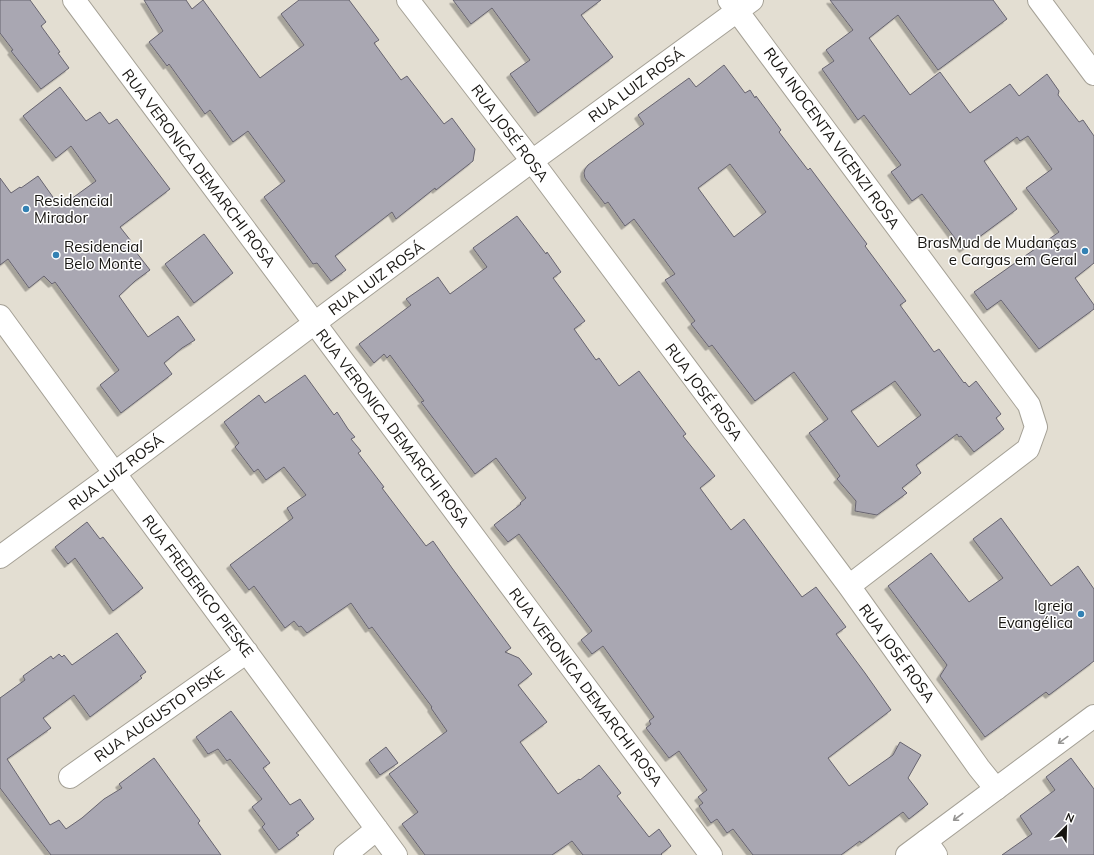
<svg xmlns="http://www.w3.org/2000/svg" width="1094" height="855" font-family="Mulish,sans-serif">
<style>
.building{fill:#a9a7b2;stroke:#67646f;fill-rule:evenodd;filter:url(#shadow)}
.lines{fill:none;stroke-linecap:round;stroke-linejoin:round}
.street-casing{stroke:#a5a196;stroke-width:24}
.secondary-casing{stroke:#a5a196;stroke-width:24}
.street{stroke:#fff;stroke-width:22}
.secondary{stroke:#fff;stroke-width:22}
.oneway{stroke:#969593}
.poi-dot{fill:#3381b3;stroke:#fff;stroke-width:1.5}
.labels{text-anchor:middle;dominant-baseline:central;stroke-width:3;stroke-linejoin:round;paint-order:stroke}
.street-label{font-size:15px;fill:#161410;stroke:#fff}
.poi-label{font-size:15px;fill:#161410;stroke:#fff;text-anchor:start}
</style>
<defs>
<filter id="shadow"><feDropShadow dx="-3.5" dy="3.5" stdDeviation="0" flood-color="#0004"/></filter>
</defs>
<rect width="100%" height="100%" fill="#e3ded2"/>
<path class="building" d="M0,0h30l16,22 -5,4 19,26 -2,1 11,15 -28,21 -30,-38 2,-1 -13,-17z
M144,0h42l6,9 11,-9 57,78 44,-33 -23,-31 18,-14h50l30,40 -5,3 27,37 6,-4 37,48 8,-6 23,31 -2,12 -37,29 -1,-2 -39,31 -4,-7 -57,44 11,14 -15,11 -14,-18 -4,1 -49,-67 21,-16 -37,-50 -15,11 -23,-32 -5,4 -36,-50 -2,2 -18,-24 14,-11z
M453,0h148l-20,15 32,42 -75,56 -28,-39 20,-14 -38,-52 -21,16z
M830,0h163l14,19 -69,51 -40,-55 -29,23 41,57 30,-23 30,41 40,-29 9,12 28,-22 12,17 -1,4 21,27 4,-2 11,16v127l-19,15 19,27v4l-55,40 -38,-49 -14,10 -13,-18 85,-60 -33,-44 26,-19 -24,-33 -8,5 -3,-4 -33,24 33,48 -54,40 -41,-55 -10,7 -21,-29 10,-7 -37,-50 -6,5 -36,-51 12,-8 -8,-11 27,-20z
M724,65l21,28 5,-3 5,8 1,-2 25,34 -2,2 29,38 2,-2 57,76 -2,2 41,55 -6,4 34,47 5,-3 25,34 1,-1 4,5 7,-6 25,33 -5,4 8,11 -30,23 -13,-16 -2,1 -2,-3 -41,31 5,8 -19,15 5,5 -30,22 -22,-4 1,-10 -19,-22 3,-3 -31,-43 19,-14 -34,-47 -39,29 -43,-56 -3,2 -18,-23 4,-3 -30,-41 10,-6 -41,-55 -9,7 -17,-24 -3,2 -20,-26 -1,-5 1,-4 3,-4 56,-41 -6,-9 51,-37 7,9zM730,164l36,48 -32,25 -36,-49zM895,381l26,34 -43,32 -27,-36z
M60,87l26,34 14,-9 9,12 8,-5 53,70 -50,38 11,14 -2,2 21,27 -15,11 -16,15 29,41 30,-21 17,24 -13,8 -18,15 8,11 -51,39 -21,-28 19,-15 -64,-88 -3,2 -8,-8 -15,12 -21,-29 -8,6v-87l11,15 9,-6 1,1 17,-12 22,31 36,-26 -25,-35 -15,12 -33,-42z
M517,216l29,38 1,-2 14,20 -8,6 32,43 -11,8 22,31 3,-2 20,28 20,-15 47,63 -3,2 32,40 -15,12 31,42 13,-11 58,78 14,-10 30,40 -10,7 29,39 26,37 -63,48 21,28 44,-31 7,-13 21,13 -13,23 20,26 -19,15 -6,-7 -42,31 -1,-2 -19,14h-88l-20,-26 -6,4 -10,-14 -6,4 -12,-17 4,-3 -5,-6 9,-7 -28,-39 -10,7 -23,-30 5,-4 -2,-3 5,-4 -51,-71 -11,8 -11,-14 11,-9 -29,-39 -44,-58 -11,8 -14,-17 27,-21 -1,-1 6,-5 -30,-40 -21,16 -54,-72 3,-1 -34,-46 -3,3 -3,-4 -10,9 -15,-19 52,-39 -5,-6 32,-22 12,17 37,-27 -14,-19z
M204,234l29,39 -39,30 -29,-39z
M305,375l29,40 3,-3 11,17 7,8 -4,2 10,12 -3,2 26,34 -2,1 44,58 7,-5 19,27 59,80 -6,4 14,6 13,16 -14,11 29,37 -27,20 38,52 21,-15 1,1 19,-15 22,28 -4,3 32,41 10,-8 12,17 -10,8 1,1h-79l-11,-14 -20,14h-127l-23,-31 16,-12 -29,-38 58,-43 -16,-23 1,-1 -60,-80 -3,2 -18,-26 -44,30 -6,-7 -2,1 -5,-6 -9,7 -31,-42 -5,4 -19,-25 63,-47 -6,-10 19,-13 -22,-28 -18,13 -8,-11 -4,3 -19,-25 4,-4 -15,-21 35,-27 6,8z
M1001,518l50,68 27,-20 16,23v72l-45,34 -3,-3 -61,45 -45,-61 7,-11 -59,-79 43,-33 38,49 34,-24 -30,-39z
M87,522l13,17 3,-2 40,51 -30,23 -38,-53 -7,6 -13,-17z
M117,633l29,39 -6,4 2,2 -52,39 -16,-22 -31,23 8,10 -44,31 43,66 9,-5 7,9 16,-11 22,-19 18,-11 -3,-4 35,-26 46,63 -2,2 23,32h-170l-51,-67v-90l25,-18 -2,-4 28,-20 2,3 6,-5 3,3 2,-2 8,10z
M231,711l39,52 -7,5 27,37 10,-6 14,20 -18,14 3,2 -20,15 -17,-23 3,-3 -13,-17 10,-8 -32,-40 -3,2 -9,-12 -10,5 -12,-17z
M386,747l12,16 -18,12 -11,-15z
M1071,758l23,31v66h-92l30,-21 -12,-18 35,-26 -9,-13z"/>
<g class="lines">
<g class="street-casing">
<path id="street" d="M74,0l637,855
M408,0l124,161 317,425 130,182 17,21
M729,0l300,405 7,22 -8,22 -179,137
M1039,0l55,74
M0,316l99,136 297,403
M0,557l115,-84 221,-166 196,-146 220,-161
M70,777l177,-125
M926,841l10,14
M345,855l32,-26"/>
</g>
<g class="secondary-casing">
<path id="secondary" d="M907,855l187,-139"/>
</g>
<use href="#street" class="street"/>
<use href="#secondary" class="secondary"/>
</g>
<defs><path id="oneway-shaft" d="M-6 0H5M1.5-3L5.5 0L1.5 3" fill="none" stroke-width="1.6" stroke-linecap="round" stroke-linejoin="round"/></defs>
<g class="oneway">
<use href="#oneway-shaft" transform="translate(1063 740) rotate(144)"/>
<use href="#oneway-shaft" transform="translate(958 817) rotate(143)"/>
</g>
<g class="poi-dot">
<circle cx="26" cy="209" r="4"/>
<circle cx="1085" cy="251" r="4"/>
<circle cx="56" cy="255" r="4"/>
<circle cx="1081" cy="614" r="4"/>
</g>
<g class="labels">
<g class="street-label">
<text transform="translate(636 85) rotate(-36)">RUA LUIZ ROSÁ</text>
<text transform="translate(510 133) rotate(53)">RUA JOSÉ ROSA</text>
<text transform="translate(832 138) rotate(54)">RUA INOCENTA VICENZI ROSA</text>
<text transform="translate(199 168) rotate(53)">RUA VERONICA DEMARCHI ROSA</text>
<text transform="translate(376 278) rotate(-36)">RUA LUIZ ROSÁ</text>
<text transform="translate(704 392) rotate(53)">RUA JOSÉ ROSA</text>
<text transform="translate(393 428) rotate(53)">RUA VERONICA DEMARCHI ROSA</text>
<text transform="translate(116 472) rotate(-37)">RUA LUIZ ROSÁ</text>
<text transform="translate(198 586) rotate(53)">RUA FREDERICO PIESKE</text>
<text transform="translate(897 653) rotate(54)">RUA JOSÉ ROSA</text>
<text transform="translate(586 687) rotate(53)">RUA VERONICA DEMARCHI ROSA</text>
<text transform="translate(159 714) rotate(-35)">RUA AUGUSTO PISKE</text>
</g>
<g class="poi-label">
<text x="34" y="200">Residencial<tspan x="34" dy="17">Mirador</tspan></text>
<text x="1077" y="242" text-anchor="end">BrasMud de Mudanças<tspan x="1077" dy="17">e Cargas em Geral</tspan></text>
<text x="64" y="246">Residencial<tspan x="64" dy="17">Belo Monte</tspan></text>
<text x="1073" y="605" text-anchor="end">Igreja<tspan x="1073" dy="17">Evangélica</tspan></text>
</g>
</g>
<g transform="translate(1066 827) rotate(23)" stroke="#ffffff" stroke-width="3" paint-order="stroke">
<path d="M0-3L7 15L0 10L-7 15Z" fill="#161410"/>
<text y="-6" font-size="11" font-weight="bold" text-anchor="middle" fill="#161410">N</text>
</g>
</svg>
